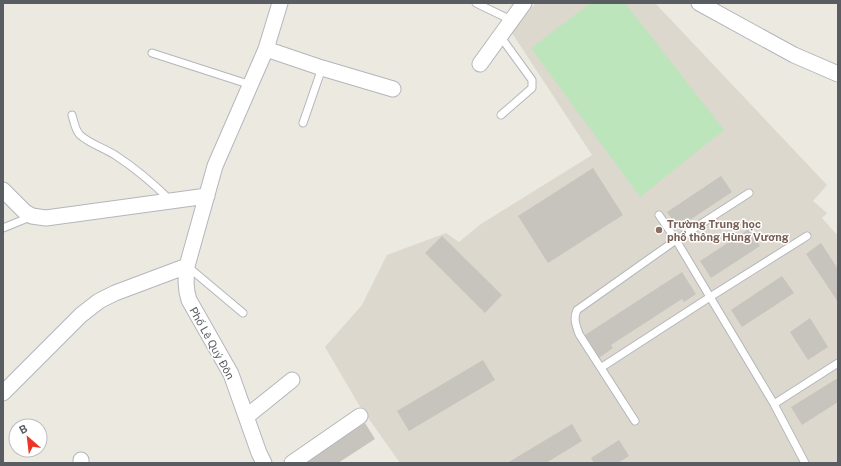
<svg xmlns="http://www.w3.org/2000/svg" width="841" height="466" font-family="'Public Sans',sans-serif">
<style>
.education{fill:#dcd8ce}
.garden{fill:#bce5bb}
.building{fill:#c7c4bd}
.lines{fill:none;stroke-linecap:round;stroke-linejoin:round}
.lane-casing{stroke:#b3b6bb;stroke-width:9}
.street-casing{stroke:#b3b6bb;stroke-width:17}
.lane{stroke:#fff;stroke-width:7}
.street{stroke:#fff;stroke-width:15}
.education-dot{fill:#8d6e63;stroke:#fff;stroke-width:1.5}
.labels{text-anchor:middle;dominant-baseline:central;stroke-width:3;stroke-linejoin:round;paint-order:stroke}
.education-label{font-size:11px;font-weight:bold;fill:#785e54;stroke:#fff;text-anchor:start}
.street-label{font-size:11px;fill:#595d61;stroke:#fff}
</style>
<rect width="100%" height="100%" fill="#ece9e0"/>
<path class="education" d="M536,3h119l172,182 -14,16 14,12 -5,5 16,18v227h-438l-41,-58 -34,-58 37,-42 25,-50 59,-22 13,9 22,-18 111,-69 -82,-125z"/>
<path class="garden" d="M591,3h34l99,127 -84,67 -109,-149z"/>
<path class="building" d="M593,168l30,47 -75,48 -30,-47z
M721,176l11,16 -54,36 -11,-16z
M749,229l11,17 -49,32 -11,-17z
M442,236l60,59 -17,18 -60,-60z
M821,243l17,26v33l-32,-48z
M682,272l14,22 -12,8 -2,-3 -71,46 2,3 -14,10 -14,-23z
M782,276l12,17 -52,34 -11,-17z
M810,318l18,29 -20,13 -18,-28z
M483,360l12,20 -86,51 -12,-20z
M838,378v24l-36,23 -11,-18z
M365,423l10,16 -37,24h-36z
M572,424l10,17 -36,22h-39z
M619,440l10,16 -11,7h-24l-3,-5z"/>
<g class="lines">
<g class="lane-casing">
<path id="lane" d="M476,3l35,17
M500,36l32,44v8l-31,27
M152,53l99,32
M72,115c2,7 3,15 8,20 10,9 24,13 35,20 20,13 39,29 56,46
M303,123l19,-55
M659,215l17,25 98,164 31,59
M3,228l27,-11
M187,266l56,47
M602,367l108,-70 97,-61
M774,404l64,-41
M635,421l-56,-87c-3,-9 -6,-15 -2,-24l99,-70 73,-47"/>
</g>
<g class="street-casing">
<path id="street" d="M699,3l95,52 44,19
M266,49l56,19 71,21
M480,64l44,-61
M3,190l22,22 7,4 14,2 161,-22
M3,393l78,-78 18,-14 16,-8 72,-27
M246,417l46,-37
M81,463v-3
M264,463l-5,-10 -28,-79 -42,-74c-4,-12 -3,-22 -2,-34l28,-100 51,-117 14,-46
M292,463l68,-47"/>
</g>
<use href="#lane" class="lane"/>
<use href="#street" class="street"/>
</g>
<circle class="education-dot" cx="659" cy="230" r="4"/>
<g class="labels">
<g class="education-label">
<text x="667" y="224">Trường Trung học<tspan x="667" dy="13">phổ thông Hùng Vương</tspan></text>
</g>
<g class="street-label">
<text transform="translate(212 343) rotate(61)">Phố Lê Quý Đôn</text>
</g>
</g>
<rect width="841" height="466" fill="none" stroke="#595d61" stroke-width="8"/>
<g transform="translate(28 438) rotate(332)"><circle r="19" fill="#ffffff" stroke="#bdbec0"/>
<path d="M0-3L7 15L0 10L-7 15Z" fill="#eb3527"/>
<text y="-6" font-size="11" font-weight="bold" text-anchor="middle" fill="#595d61">B</text>
</g>
</svg>
